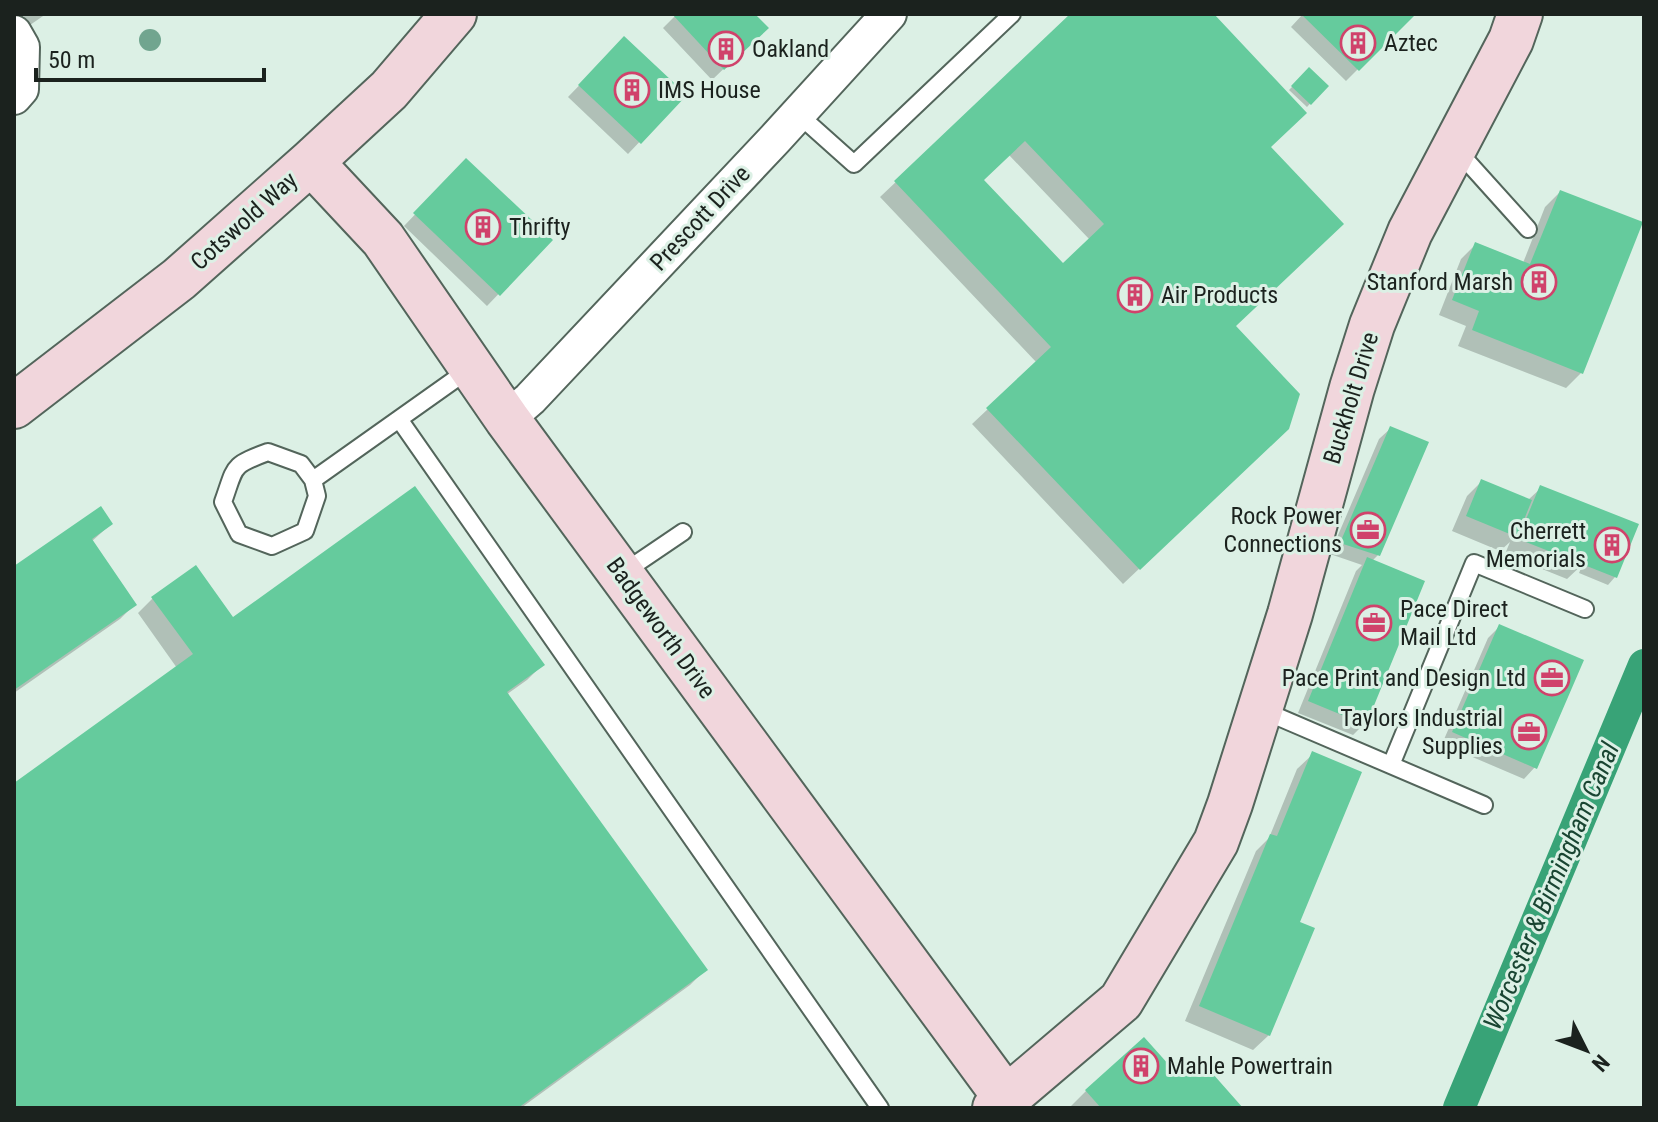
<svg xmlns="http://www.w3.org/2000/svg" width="1658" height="1122" font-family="'Roboto Condensed',sans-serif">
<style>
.shadow{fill:#0003;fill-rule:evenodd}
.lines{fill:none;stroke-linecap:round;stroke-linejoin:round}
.canal{stroke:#38a377;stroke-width:32}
.building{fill:#65cb9d;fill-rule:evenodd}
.lane-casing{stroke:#53655b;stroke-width:20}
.street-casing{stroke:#53655b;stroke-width:38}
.secondary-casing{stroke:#53655b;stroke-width:48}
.lane{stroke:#fff;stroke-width:16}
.street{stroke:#fff;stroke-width:34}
.secondary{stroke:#f1d6dc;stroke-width:44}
.tree{fill:#71a58f}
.labels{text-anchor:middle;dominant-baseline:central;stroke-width:6;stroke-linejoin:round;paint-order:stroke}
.poi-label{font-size:24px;fill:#1b221e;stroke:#dcf0e5;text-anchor:start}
.street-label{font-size:24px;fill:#1b221e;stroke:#dcf0e5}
.water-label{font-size:26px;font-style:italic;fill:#194532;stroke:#dcf0e5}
</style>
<rect width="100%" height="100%" fill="#dcf0e5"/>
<path class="shadow" d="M22,14h24l-16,11z
M677,14h76l13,14 -54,52 -49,-52z
M1073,14h138l57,134 -34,179 37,117 -148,140 -151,-160 65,-61 -157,-166zM1009,155l81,85 -27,26 -81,-86z
M1303,14h110l-67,67 -55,-54z
M624,39l60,56 -56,59 -60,-57z
M1309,70l17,16 -19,21 -18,-17z
M466,161l84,79 -63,66 -83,-80z
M1560,192l21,181 -15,15 -108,-42 8,-20 -27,-11 22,-56 15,-15 47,19 22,-56z
M1391,428l-13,127 -6,6 -8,163 -11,11 -55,-22 58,-142 6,-6 -32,-11 49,-115z
M1482,481l46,19 13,-12 74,89 -7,8 -29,-12 4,-9 -16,15 -62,-25 5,-12 -10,9 -48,-20 15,-35z
M111,524l-20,18 44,62 -15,15 -106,74v-125z
M153,598l80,22 309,45 -15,15 -21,15 199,275 -15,15 -169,123h-507v-322l163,-118 -39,-55z
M1500,626l35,141 -11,12 -82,-35 46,-106z
M1313,754l-16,169 -28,112 -16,15 -68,-29 71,-170 13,-13 28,-69z
M1178,1078l62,30h-167l-2,-2 15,-15z"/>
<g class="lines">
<path class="canal" d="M1459,1108l185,-443"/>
</g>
<path class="building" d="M672,14h83l14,14 -45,42z
M1070,14h144l93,99 -36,34 73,77 -108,102 64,68 -11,35 -149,141 -154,-162 65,-61 -157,-166zM1025,141l79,83 -41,39 -79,-83z
M1301,14h115l-57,57z
M624,36l63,59 -46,49 -63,-59z
M1309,67l20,19 -18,19 -20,-19z
M466,158l87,82 -53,56 -87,-83z
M1560,190l83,32 -60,152 -111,-44 7,-19 -27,-11 23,-58 55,22z
M1390,426l39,16 -49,114 -40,-13z
M1481,479l51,21 -15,37 -51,-21z
M1540,485l99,39 -22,54 -99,-39z
M415,486l130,179 -38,27 201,278 -190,138h-504v-325l179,-129 -42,-57 45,-32 37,52z
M101,506l12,18 -21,15 45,66 -123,85v-124z
M1367,557l58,24 -59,144 -58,-24z
M1499,624l85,36 -47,109 -85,-37z
M1312,751l50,21 -62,150 15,6 -45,108 -71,-30 71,-172 7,2z
M1144,1037l34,38 20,-18 45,51h-142l-16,-18z"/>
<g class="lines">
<g class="lane-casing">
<path id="lane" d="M798,114l56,50 158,-150
M1456,149l72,80
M399,419l481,689
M268,452l33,12 12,16 4,16 -12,35 -33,15 -33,-12 -16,-32c13,-36 7,-36 45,-50z
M313,480l158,-112
M621,574l62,-42
M1262,710l222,95
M1391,765l83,-202 111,46"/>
</g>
<g class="street-casing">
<path id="street" d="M14,33l8,14 -1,42 -7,8
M507,419l23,-20 245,-260 114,-125"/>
</g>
<g class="secondary-casing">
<path id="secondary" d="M311,162l72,77 124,180 499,679
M14,406l165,-127 132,-117 78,-72 65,-76
M995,1108l126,-107 95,-159 14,-38 60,-190 62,-226 20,-63 38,-93 101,-192 9,-26"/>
</g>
<use href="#lane" class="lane"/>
<use href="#street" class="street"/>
<use href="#secondary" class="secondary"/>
</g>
<circle class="tree" cx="150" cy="40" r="11"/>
<defs>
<g id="building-ring" transform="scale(1.8)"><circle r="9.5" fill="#dcf0e5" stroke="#d0426b" stroke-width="1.5"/><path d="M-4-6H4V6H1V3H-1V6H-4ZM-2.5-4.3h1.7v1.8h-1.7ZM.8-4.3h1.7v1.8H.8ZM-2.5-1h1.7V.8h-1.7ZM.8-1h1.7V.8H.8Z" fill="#d0426b"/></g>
<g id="office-ring" transform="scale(1.8)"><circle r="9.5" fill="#dcf0e5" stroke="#d0426b" stroke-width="1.5"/><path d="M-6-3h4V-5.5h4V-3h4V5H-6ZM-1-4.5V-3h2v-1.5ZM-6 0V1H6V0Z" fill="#d0426b"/></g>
</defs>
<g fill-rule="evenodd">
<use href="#building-ring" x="1358" y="43"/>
<use href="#building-ring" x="726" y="49"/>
<use href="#building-ring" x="632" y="90"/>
<use href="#building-ring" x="483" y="227"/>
<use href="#building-ring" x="1539" y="282"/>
<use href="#building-ring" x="1135" y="295"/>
<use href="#office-ring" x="1368" y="530"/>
<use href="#building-ring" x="1612" y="545"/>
<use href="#office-ring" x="1374" y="623"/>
<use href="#office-ring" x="1552" y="678"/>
<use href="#office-ring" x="1529" y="732"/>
<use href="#building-ring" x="1141" y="1066"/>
</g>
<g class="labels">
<g class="poi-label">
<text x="1384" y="43">Aztec</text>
<text x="752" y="49">Oakland</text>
<text x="658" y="90">IMS House</text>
<text x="509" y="227">Thrifty</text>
<text x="1513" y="282" text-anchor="end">Stanford Marsh</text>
<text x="1161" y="295">Air Products</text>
<text x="1342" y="516" text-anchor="end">Rock Power<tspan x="1342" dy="28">Connections</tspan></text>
<text x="1586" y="531" text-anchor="end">Cherrett<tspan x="1586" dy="28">Memorials</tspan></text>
<text x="1400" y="609">Pace Direct<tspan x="1400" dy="28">Mail Ltd</tspan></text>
<text x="1526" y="678" text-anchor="end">Pace Print and Design Ltd</text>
<text x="1503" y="718" text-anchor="end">Taylors Industrial<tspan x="1503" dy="28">Supplies</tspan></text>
<text x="1167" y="1066">Mahle Powertrain</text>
</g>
<g class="street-label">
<text transform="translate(700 218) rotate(-47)">Prescott Drive</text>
<text transform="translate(244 221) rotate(-42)">Cotswold Way</text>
<text transform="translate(1351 398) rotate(-73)">Buckholt Drive</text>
<text transform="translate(661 628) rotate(54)">Badgeworth Drive</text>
</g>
<g class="water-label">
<text transform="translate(1551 886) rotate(-67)">Worcester &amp; Birmingham Canal</text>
</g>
</g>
<rect width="1658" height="1122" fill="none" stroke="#1b221e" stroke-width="32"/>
<g transform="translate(1586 1050) rotate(132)" stroke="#dcf0e5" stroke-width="6" paint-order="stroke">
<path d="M0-6L14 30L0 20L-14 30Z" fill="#1b221e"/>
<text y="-12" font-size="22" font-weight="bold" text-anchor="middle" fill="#1b221e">N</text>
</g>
<path d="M36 68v12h228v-12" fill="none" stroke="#1b221e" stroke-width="4"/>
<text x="48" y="68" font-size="24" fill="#1b221e" stroke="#dcf0e5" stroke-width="6" paint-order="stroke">50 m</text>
</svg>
